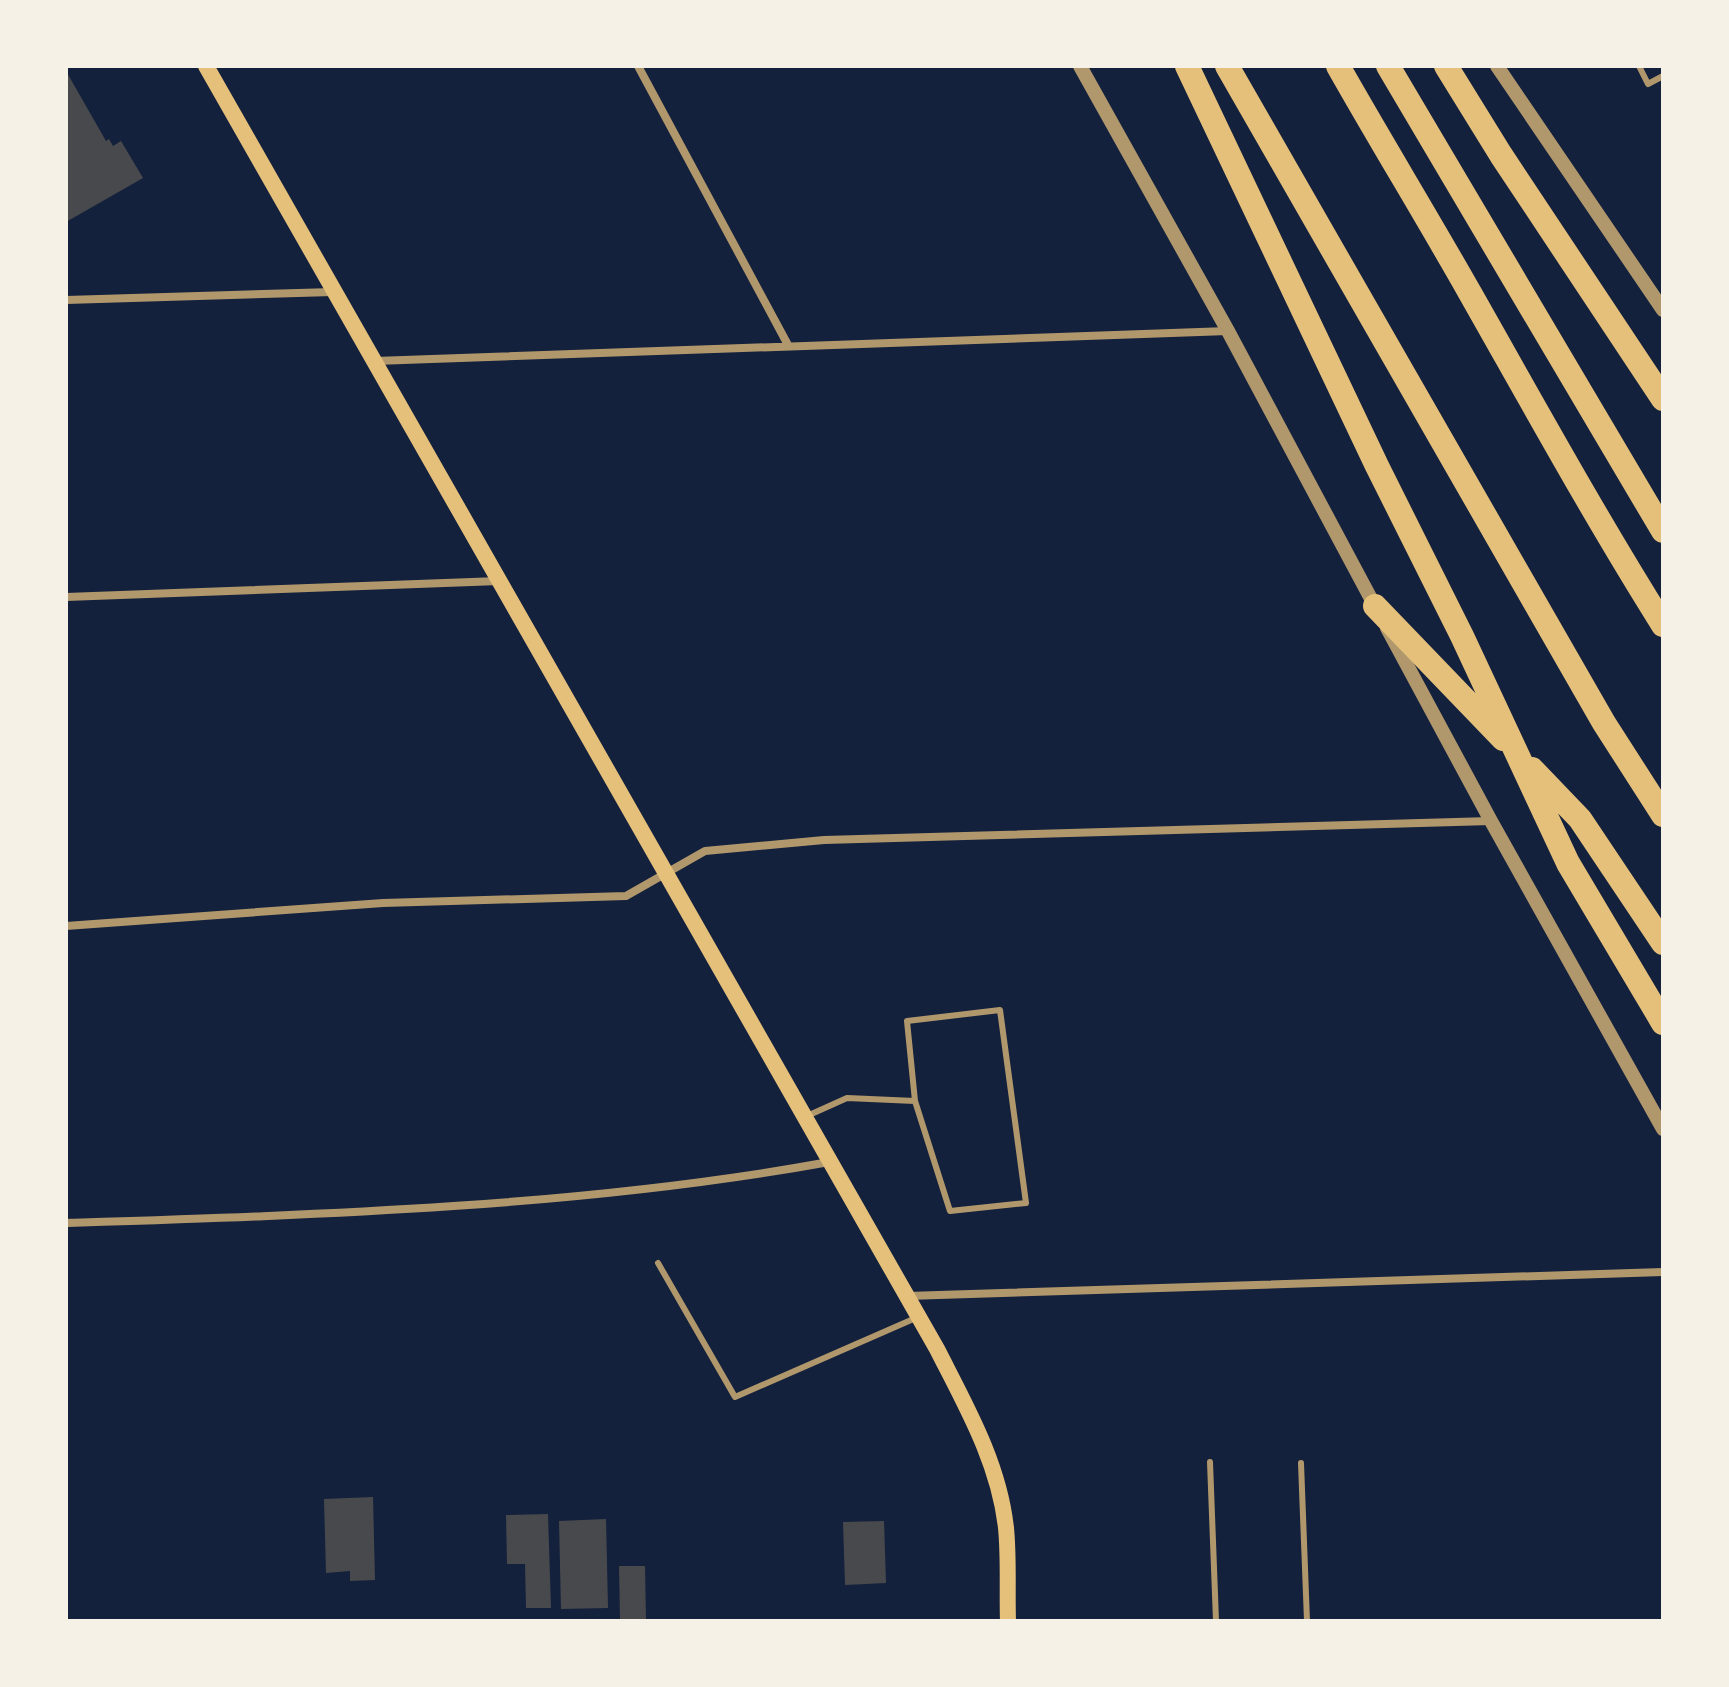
<svg xmlns="http://www.w3.org/2000/svg" width="1729" height="1687" font-family="'Public Sans',sans-serif">
<style>
.building{fill:#48494c}
.lines{fill:none;stroke-linecap:round;stroke-linejoin:round}
.service{stroke:#b1986c;stroke-width:6}
.minor{stroke:#b1986c;stroke-width:8}
.tertiary{stroke:#b1986c;stroke-width:14}
.secondary{stroke:#e5c07b;stroke-width:16}
.motorway{stroke:#e5c07b;stroke-width:24}
</style>
<rect width="100%" height="100%" fill="#14213d"/>
<path class="building" d="M66,71l40,70 3,-2 4,7 8,-5 22,37 -77,44z
M373,1497l2,83 -25,1v-10l-24,2 -2,-74z
M548,1514l3,94h-25l-1,-44h-18l-1,-49z
M606,1519l2,89 -47,1 -2,-88z
M884,1521l2,62 -41,2 -2,-63z
M619,1566h26l1,53h-26z"/>
<g class="lines">
<path class="service" d="M1639,66l9,18 15,-8
M807,1116l40,-18 68,3 35,110 76,-8 -26,-193 -93,11 8,80
M658,1263l77,134 183,-80
M1210,1462l6,159
M1301,1463l6,158"/>
<path class="minor" d="M638,66l150,279
M66,300l267,-8
M375,361l853,-30
M66,597l433,-16
M66,926l317,-23 243,-7 79,-45 119,-11 667,-19
M66,1223c251,-8 516,-16 763,-61
M907,1296l756,-24"/>
<path class="tertiary" d="M1080,66l148,265 149,279
M1497,66l166,244
M1387,628l104,193 172,308"/>
<path class="secondary" d="M206,66l731,1283c29,57 62,114 69,179 3,30 1,62 2,93"/>
<path class="motorway" d="M1187,66l190,400 85,170 106,227 95,160
M1227,66l377,657 59,92
M1338,66c43,76 89,151 132,227 63,111 125,224 193,332
M1388,66l275,465
M1446,66l55,89 162,244
M1375,606l128,133
M1532,769l48,50 83,124"/>
</g>
<rect width="1729" height="1687" fill="none" stroke="#f6f1e7" stroke-width="136"/>
</svg>
